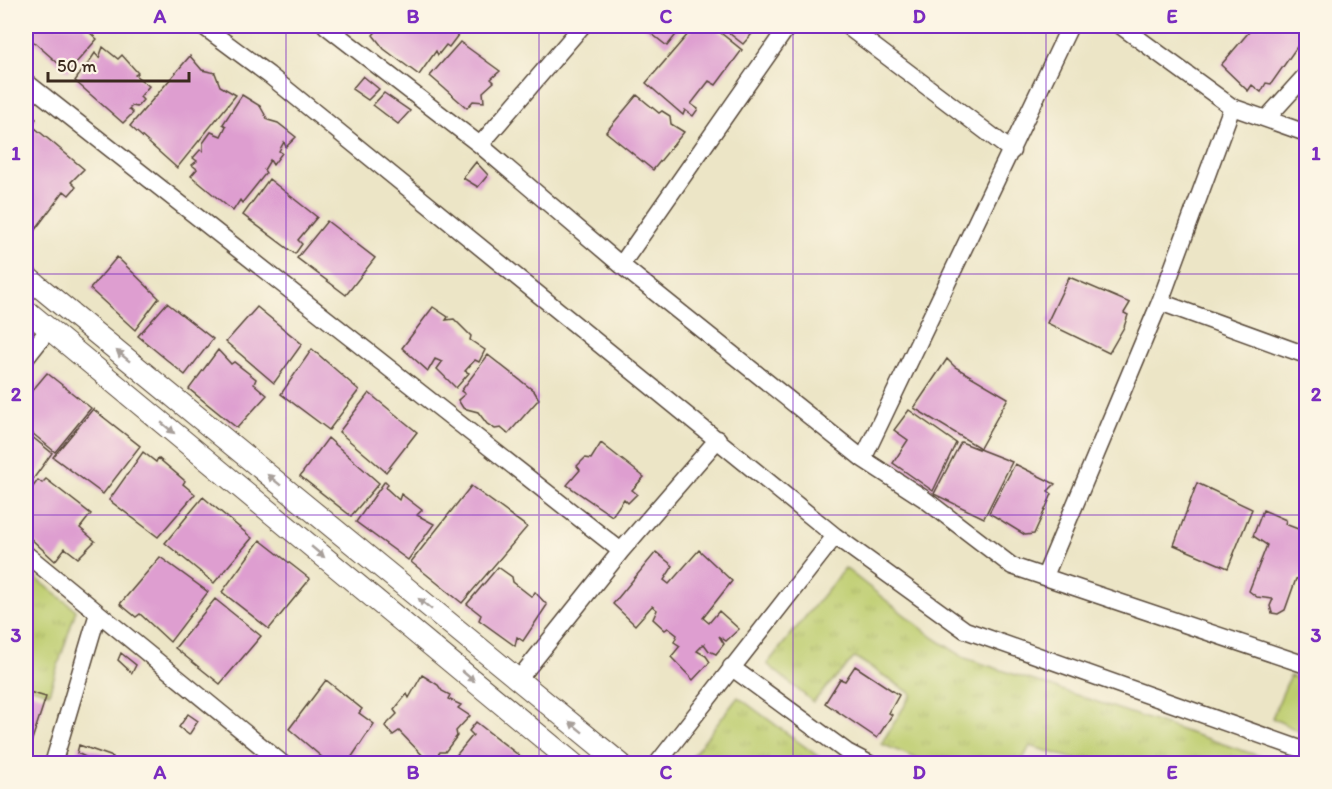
<svg xmlns="http://www.w3.org/2000/svg" width="1332" height="789" font-family="Itim,sans-serif">
<style>
.grass{fill:url(#grass-tufts);stroke:#7c7c46;stroke-width:1.5}
.park{fill:#becd6f;stroke:#7c7c46;stroke-width:1.5}
.building{fill:#de9ed0}
.lines{fill:none;stroke-linecap:round;stroke-linejoin:round}
.minor-casing{stroke:#564637;stroke-width:19}
.tertiary-casing{stroke:#564637;stroke-width:23}
.minor{stroke:#fff;stroke-width:16}
.tertiary{stroke:#fff;stroke-width:21}
.oneway{fill:#a79f9a}
.grid{fill:none;stroke:#7b2cbf;stroke-width:1.5;stroke-opacity:0.55}
.neatline{fill:none;stroke:#7b2cbf;stroke-width:2}
.grid-label{font-size:20px;text-anchor:middle;font-weight:bold;fill:#7b2cbf}
</style>
<defs>
<pattern id="grass-tufts" width="24" height="20" patternUnits="userSpaceOnUse" patternTransform="scale(1.5)"><rect width="24" height="20" fill="#becd6f"/><path d="M3 7l-1-3M5 7V3M7 7l1-3M15 17l-1-3M17 17v-4M19 17l1-3" fill="none" stroke="#a4b060"/></pattern>
</defs>
<rect width="100%" height="100%" fill="#fcf5e5"/>
<filter id="ink" filterUnits="userSpaceOnUse"><feTurbulence type="fractalNoise" baseFrequency=".0167" numOctaves="2"/><feDisplacementMap in="SourceGraphic" scale="12" xChannelSelector="R" yChannelSelector="G"/><feConvolveMatrix kernelMatrix="1 2 1 2 8 2 1 2 1" color-interpolation-filters="sRGB"/></filter>
<filter id="wash" filterUnits="userSpaceOnUse"><feTurbulence type="fractalNoise" baseFrequency=".008" numOctaves="4" result="noise"/><feDisplacementMap in="SourceGraphic" scale="24" xChannelSelector="R" yChannelSelector="G"/><feGaussianBlur stdDeviation="1.35" result="paint"/><feColorMatrix in="noise" values="0 0 0 0 0 0 0 0 0 0 0 0 0 0 0 0 0 1.4 0 .05"/><feComposite in="paint" operator="in"/></filter>
<g filter="url(#wash)">
<rect width="100%" height="100%" fill="#ece5c6"/>
<path class="grass" d="M845,568l89,70 31,20 315,105h-192l-58,-17 -9,17h-93l-47,-19 31,-50 -57,-37 -42,45 -46,-38z
M26,570l50,40 -27,83 -23,-7z
M738,697l89,66h-140z"/>
<path class="park" d="M1290,676l16,6v53l-34,-17z"/>
<g id="blocks">
<path class="building" d="M34,26h48l15,13 -29,33 -41,-36z
M381,26h68l9,9 -9,12 -3,-2 -8,10 -2,-4 -17,24 -35,-26 -11,-14z
M642,26h41l-16,20z
M695,26h17l30,24 -26,35 -7,-4 -18,23 7,5 -5,7 -8,-6 -2,5 -37,-32z
M720,26h39l-16,18z
M1254,26h52v8l-35,50 -5,-1 -5,9 -9,-7 -4,6 -27,-26z
M460,42l40,29 -9,8 3,3 -11,10 1,10 -11,-1 -6,7 -37,-32z
M103,47l15,12 4,-4 16,18 -3,2 14,11 -9,11 3,3 -6,7 -5,-1 -3,3 4,4 -10,10 -48,-42 9,-13 4,3 3,-4 -4,-2 8,-12 4,5z
M190,56l12,14 13,3 5,13 16,9 -59,73 -47,-42z
M363,76l16,13 -11,11 -16,-11z
M384,93l26,18 -12,13 -25,-19z
M242,95l18,11 8,14 10,3 18,14 -10,10 -2,-5 -5,9 3,2 -9,12 -3,-5 -6,10 2,3 -24,30 -2,-3 -7,11 -42,-35 6,-7 -5,-4 5,-4 -4,-3 7,-8 3,1v-8l8,-11 10,4 5,-10 -3,-2z
M637,95l22,18 3,-2 8,5 1,8 13,8 -31,38 -47,-38z
M26,111l10,8 -10,15z
M35,128l49,41 -13,13 5,5 -7,8 -5,-4 -38,51v-102z
M476,162l12,13 -10,12 -15,-9z
M269,179l48,38 -19,23 4,4 -7,10 -52,-39z
M327,221l48,37 -29,37 -49,-37z
M117,257l42,41 -24,32 -45,-41z
M1069,277l61,26 -6,10 4,2 -4,12 -15,26 -62,-30z
M167,303l46,36 -28,36 -47,-39z
M257,307l45,37 -28,39 -48,-41z
M433,307l15,10 -2,3 8,-1 17,17 -1,4 15,10 -6,12 -4,-2 -10,11 4,2 -13,15 -19,-19 5,-7 -7,-3 -7,12 -26,-23z
M312,349l47,41 -30,40 -48,-36z
M218,350l13,14 3,-2 22,17 -2,5 13,11 -30,33 -48,-39z
M488,355l46,36 5,8 -31,35 -7,-6 -6,1 -8,-5 -9,-12 -15,-4 -5,-8 7,-6 -4,-3z
M947,359l8,8 53,31 -28,50 -66,-40z
M47,373l44,35 -36,44 -29,-24v-30z
M369,393l48,39 -31,40 -47,-40z
M93,409l47,37 -37,48 -50,-37z
M909,410l47,33 -23,48 -40,-28 15,-23 -14,-10z
M26,432l26,21 -26,36z
M328,438l51,45 -28,33 -51,-40z
M961,442l51,20 -28,56 -50,-24z
M601,443l43,34 -12,13 5,4 -9,9 -4,-4 -12,17 -45,-31 13,-15 -3,-4 8,-8 6,1z
M143,452l13,10 2,-4 27,23 -2,3 12,10 -37,43 -49,-37z
M1015,464l40,20 -7,7 4,3 -18,40 -9,1 -36,-22z
M46,479l45,35 -11,14 15,13 -17,17 -13,-10 -10,13 -27,-25 2,-5 -4,-2v-14l4,-3 -4,-3v-13l12,-16 4,3z
M385,481l3,3 -2,4 13,12 2,-6 21,16 -5,5 17,9 -26,36 -52,-38z
M1197,483l55,26 -24,59 -54,-23z
M471,486l56,41 -65,76 -51,-41z
M203,497l49,41 -38,45 -49,-40z
M1263,510l23,10 -1,4 21,8v32l-6,14 -4,1 -11,31 -7,4 -6,-1 -2,-7 3,-7 -16,-2 -8,-6 18,-46 -14,-9z
M260,540l50,39 -41,50 -47,-37z
M699,550l33,31 -29,37 6,5 10,-12 20,18 -13,12 -7,-5 5,8 -8,10 -7,-3 -5,-7 -7,7 9,5 4,6 -17,18 -22,-23 9,-11 -6,-4 3,-7 -9,-7 -3,2 -12,-11 4,-9 -5,-4 -17,19 -22,-21 43,-52 17,14 -9,14 5,4z
M160,557l48,35 -38,50 -30,-28 -4,3 -16,-13z
M498,567l14,10 1,5 19,15 3,-5 12,13 -24,36 -6,-4 -2,9 -36,-26 2,-5 -14,-11z
M215,599l46,37 -41,48 -45,-36z
M121,653l15,12 -4,8 -14,-13z
M855,666l44,29 -10,18 3,2 -15,23 -52,-35 15,-24 5,2z
M422,675l16,10 4,6 8,4 -2,4 13,6 -3,3 12,8 -14,15 1,5 -12,16h-5l-9,12 -32,-33 -6,4 -8,-9 12,-12 -3,-4 13,-16 2,4z
M326,680l36,29 -3,4 15,11 -27,40h-17l-41,-35z
M26,691l20,6 -20,61z
M188,714l10,7 -9,14 -10,-8z
M476,722l50,39 -1,3h-76l24,-29 -4,-4z
M79,745l34,12 -3,7h-10l-23,-11z"/>
</g>
</g>
<g filter="url(#ink)">
<use href="#blocks" fill-opacity="0" stroke="#564637" stroke-width="1.5"/>
<g class="lines">
<g class="minor-casing">
<path id="minor" d="M203,26l66,49 566,461 130,94 341,121
M326,26l154,119 141,120 242,194 60,39 89,68 294,99
M847,26l165,125
M1121,26l111,81 74,26
M26,82l595,469
M1266,119l40,-44
M480,145l102,-119
M621,265l167,-239
M1160,302l146,53
M26,358l23,-29
M863,459l207,-433
M26,554l257,210
M1045,576l115,-274 72,-195
M731,667l116,85 23,12
M518,680l103,-129 97,-112
M53,764l45,-151
M657,764l178,-228"/>
</g>
<g class="tertiary-casing">
<path id="tertiary" d="M26,276l595,488
M26,310l548,454"/>
</g>
<use href="#minor" class="minor"/>
<use href="#tertiary" class="tertiary"/>
</g>
<defs><path id="oneway-solid" d="M-6-.8H1V-3.2L6.5 0L1 3.2V.8H-6Z" transform="scale(1.5)"/></defs>
<g class="oneway">
<use href="#oneway-solid" transform="translate(123 356) rotate(-141)"/>
<use href="#oneway-solid" transform="translate(168 428) rotate(40)"/>
<use href="#oneway-solid" transform="translate(274 480) rotate(-141)"/>
<use href="#oneway-solid" transform="translate(318 552) rotate(40)"/>
<use href="#oneway-solid" transform="translate(425 604) rotate(-141)"/>
<use href="#oneway-solid" transform="translate(468 676) rotate(40)"/>
<use href="#oneway-solid" transform="translate(576 727) rotate(-141)"/>
</g>
</g>
<path class="grid" d="M286,26v738M539,26v738M793,26v738M1046,26v738M26,274h1280M26,515h1280"/>
<rect width="1332" height="789" fill="none" stroke="#fcf5e5" stroke-width="66"/>
<path d="M48 72v9h141v-9" fill="none" stroke="#3b2a1e" stroke-width="3"/>
<text x="57" y="72" font-size="18" fill="#3b2a1e" stroke="#fcf5e5" stroke-width="4.5" paint-order="stroke">50 m</text>
<rect x="33" y="33" width="1266" height="723" class="neatline"/>
<g class="grid-label">
<text x="160" y="23">A</text>
<text x="413" y="23">B</text>
<text x="666" y="23">C</text>
<text x="919" y="23">D</text>
<text x="1172" y="23">E</text>
<text x="16" y="160">1</text>
<text x="1316" y="160">1</text>
<text x="16" y="401">2</text>
<text x="1316" y="401">2</text>
<text x="16" y="642">3</text>
<text x="1316" y="642">3</text>
<text x="160" y="779">A</text>
<text x="413" y="779">B</text>
<text x="666" y="779">C</text>
<text x="919" y="779">D</text>
<text x="1172" y="779">E</text>
</g>
</svg>
